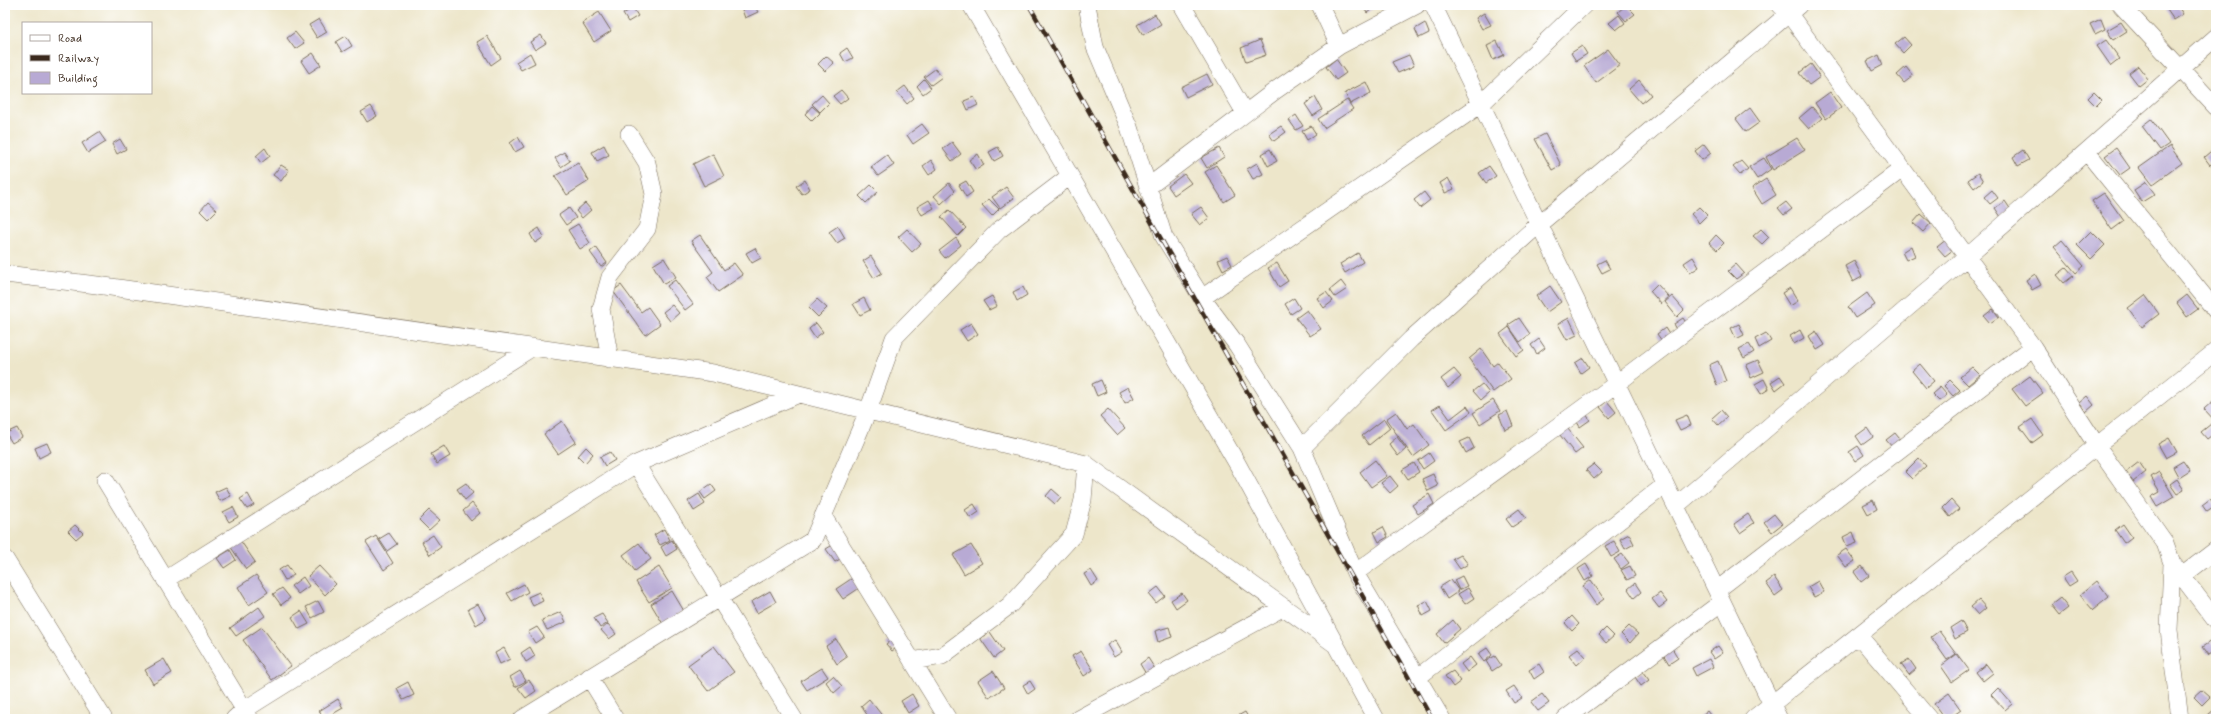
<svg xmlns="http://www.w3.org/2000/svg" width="2221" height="724" font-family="Mynerve,sans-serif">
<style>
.building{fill:#b8aad4}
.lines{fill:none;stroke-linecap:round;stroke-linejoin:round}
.minor-casing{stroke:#796c5a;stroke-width:18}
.minor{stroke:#fff;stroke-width:17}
.rail-casing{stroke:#3b2a1e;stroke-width:4.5}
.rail{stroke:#fff;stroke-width:3;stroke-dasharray:9;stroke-linecap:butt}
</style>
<rect width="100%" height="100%" fill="#fff"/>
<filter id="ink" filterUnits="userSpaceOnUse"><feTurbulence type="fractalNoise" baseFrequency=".025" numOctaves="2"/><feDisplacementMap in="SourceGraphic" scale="8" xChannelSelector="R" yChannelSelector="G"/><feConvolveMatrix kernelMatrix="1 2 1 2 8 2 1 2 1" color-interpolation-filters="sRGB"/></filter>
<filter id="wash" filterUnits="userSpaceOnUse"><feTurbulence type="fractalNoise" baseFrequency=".012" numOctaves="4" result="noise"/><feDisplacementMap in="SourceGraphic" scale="16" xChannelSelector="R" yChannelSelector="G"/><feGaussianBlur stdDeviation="0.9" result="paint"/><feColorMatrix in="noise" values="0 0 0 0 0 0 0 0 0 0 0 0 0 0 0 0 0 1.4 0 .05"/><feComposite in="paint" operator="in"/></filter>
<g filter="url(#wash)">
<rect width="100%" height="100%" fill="#ede6ca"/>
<g id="blocks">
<path class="building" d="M754,5l4,7 -13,6 -3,-8z
M1362,5h12l1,2 -8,6z
M1626,5l9,9 -9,7 -8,-9z
M2174,5h3l6,9 -9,6 -7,-10z
M633,8l5,8 -10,6 -5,-8z
M599,12l12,19 -17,11 -12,-19z
M1484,13l7,12 -9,4 -6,-11z
M1155,14l6,10 -18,11 -6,-10z
M1619,15l6,8 -9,7 -7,-7z
M319,19l8,13 -10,6 -8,-13z
M2101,19l4,10 -10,5 -5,-10z
M2121,22l6,9 -14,9 -6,-10z
M1425,23l4,10 -10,5 -4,-9z
M295,32l9,11 -9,6 -8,-11z
M541,35l5,8 -11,7 -5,-8z
M346,36l6,10 -10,6 -6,-10z
M487,36l14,22 -10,7 -14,-23z
M1904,37l7,8 -8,8 -8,-9z
M1260,40l6,15 -20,7 -5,-14z
M2106,40l14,19 -9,7 -14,-20z
M1497,41l7,14 -11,5 -6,-14z
M1582,46l5,8 -11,7 -5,-8z
M847,48l6,10 -8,4 -5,-9z
M1608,49l12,16 -24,18 -12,-17z
M313,53l8,12 -12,8 -8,-12z
M530,53l5,10 -14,7 -5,-8z
M1409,55l5,11 -16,7 -6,-11z
M1879,55l4,10 -11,6 -5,-10z
M826,56l8,7 -9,8 -7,-7z
M1336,59l10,14 -10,7 -10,-13z
M1811,64l9,13 -11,8 -10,-12z
M2138,66l10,13 -9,7 -10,-13z
M1906,67l7,9 -9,7 -7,-8z
M935,69l7,8 -11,8 -7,-8z
M1207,74l5,10 -26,13 -5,-10z
M924,79l7,9 -8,6 -6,-8z
M1639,80l12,15 -10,8 -12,-14z
M1366,82l5,11 -21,11 -5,-11z
M905,86l9,12 -7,6 -10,-12z
M841,90l7,8 -8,6 -7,-8z
M1830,92l11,16 -15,11 -11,-16z
M2094,92l8,8 -6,6 -8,-8z
M822,95l7,8 -9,9 -8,-8z
M974,97l4,8 -10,5 -4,-9z
M1315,97l7,13 -9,6 -8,-12z
M1347,100l6,9 -29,19 -6,-9z
M371,106l6,10 -10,6 -6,-10z
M812,106l8,7 -8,8 -7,-7z
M1812,107l10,11 -13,11 -10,-11z
M1750,108l10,14 -14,10 -10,-13z
M1296,115l7,11 -7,4 -7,-10z
M2151,119l18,25 -9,6 -18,-24z
M922,124l7,9 -16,11 -6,-9z
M1281,126l5,6 -12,9 -5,-7z
M1311,126l5,8 -9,6 -5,-9z
M99,132l7,10 -18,11 -6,-10z
M1545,134l16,31 -9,5 -17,-31z
M518,137l6,10 -9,5 -5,-9z
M1797,138l8,12 -32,20 -7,-13z
M120,139l6,10 -9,5 -5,-10z
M952,142l9,12 -9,7 -9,-12z
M1704,144l7,9 -9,7 -7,-9z
M604,145l5,10 -12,6 -5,-9z
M2170,146l12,17 -30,22 -13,-17z
M998,147l5,9 -9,5 -5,-9z
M2216,147v14l-6,4 -6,-8z
M265,148l5,8 -9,7 -5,-7z
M1219,148l5,9 -17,11 -6,-10z
M2116,148l14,20 -10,7 -15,-19z
M1270,149l7,12 -9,5 -6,-12z
M2023,150l6,10 -11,6 -5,-9z
M564,152l6,9 -9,6 -6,-9z
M713,154l11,22 -20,10 -11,-22z
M978,154l6,11 -8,5 -7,-10z
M887,155l7,10 -16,11 -7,-9z
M1764,158l7,11 -14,10 -8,-12z
M931,160l6,9 -8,6 -6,-9z
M1741,161l7,8 -8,6 -7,-8z
M578,163l11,18 -22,14 -12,-19z
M1257,163l6,11 -10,5 -6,-10z
M281,165l8,5 -8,11 -8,-6z
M1216,165l19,30 -11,7 -19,-30z
M1489,166l7,10 -10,7 -7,-10z
M1978,173l5,8 -9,7 -6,-8z
M1184,174l7,9 -17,12 -6,-9z
M1448,178l6,11 -9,4 -5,-10z
M1766,179l10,16 -14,9 -10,-16z
M805,180l5,9 -8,5 -6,-8z
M966,181l7,11 -7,5 -7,-12z
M2146,182l9,12 -13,8 -8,-12z
M949,183l6,8 -14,13 -7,-8z
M871,185l7,7 -12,11 -7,-7z
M1006,187l8,11 -14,10 -8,-11z
M1992,190l6,8 -8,6 -6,-7z
M1424,192l6,8 -10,8 -6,-8z
M2104,193l20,28 -12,9 -20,-29z
M989,199l10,10 -7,7 -10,-11z
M929,200l5,8 -12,7 -5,-8z
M2005,201l6,9 -10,7 -6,-9z
M208,202l9,8 -9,9 -8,-8z
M1786,202l6,7 -8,6 -6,-7z
M585,203l6,7 -9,8 -6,-7z
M1201,207l8,11 -9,7 -9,-11z
M1699,207l8,8 -8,8 -8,-9z
M569,208l7,10 -10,7 -7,-10z
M949,210l17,18 -8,8 -17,-19z
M1921,214l10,9 -8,9 -10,-9z
M578,224l12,19 -10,6 -12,-19z
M838,226l7,12 -8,5 -8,-11z
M539,228l5,9 -9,6 -5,-9z
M907,229l14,15 -9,8 -14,-15z
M1761,229l8,8 -7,7 -9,-8z
M2091,231l14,14 -14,14 -14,-14z
M700,235l24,35 10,-7 9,12 -25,17 -11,-15 6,-5 -22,-31z
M1716,235l8,8 -7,7 -8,-7z
M956,238l5,7 -16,13 -6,-7z
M1947,239l7,10 -9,7 -8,-9z
M2062,240l22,26 -8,7 -22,-26z
M1911,246l4,10 -9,4 -4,-8z
M596,247l11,16 -6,4 -11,-15z
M755,248l6,10 -9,5 -6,-10z
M1358,253l5,9 -18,11 -5,-9z
M871,256l11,17 -8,5 -11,-17z
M1227,256l5,9 -9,5 -5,-10z
M1693,257l6,10 -9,6 -6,-10z
M664,258l12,19 -12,7 -11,-19z
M1605,260l5,9 -8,4 -5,-9z
M1854,261l8,16 -9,5 -8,-16z
M1277,263l11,18 -9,6 -11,-19z
M1736,264l8,9 -8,6 -8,-8z
M2066,268l7,8 -9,7 -7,-8z
M2035,274l6,11 -9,5 -6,-10z
M675,280l18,24 -8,6 -18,-24z
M1341,281l6,8 -12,8 -5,-7z
M1657,284l12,13 -8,7 -11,-13z
M621,285l20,27 7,-5 12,17 -15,11 -32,-44z
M1550,286l11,16 -14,10 -11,-16z
M1023,287l4,8 -10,6 -4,-9z
M1790,288l8,13 -8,5 -8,-13z
M1326,292l7,9 -9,7 -7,-10z
M1867,293l8,12 -20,13 -7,-11z
M2145,295l14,19 -17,13 -14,-19z
M2187,295l11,14 -11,8 -10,-14z
M992,296l5,10 -8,4 -6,-9z
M1672,296l12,14 -7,7 -12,-15z
M864,298l6,12 -10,5 -7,-11z
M1294,298l6,10 -9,6 -6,-10z
M817,299l10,9 -9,9 -9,-9z
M672,305l7,8 -9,8 -7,-9z
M1993,309l6,8 -9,6 -6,-7z
M1307,310l14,19 -11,7 -14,-18z
M1519,318l11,16 -10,8 -12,-17z
M1569,318l8,17 -10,5 -9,-16z
M1683,318l6,9 -10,6 -5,-9z
M816,323l7,9 -8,6 -6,-9z
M971,323l7,11 -11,7 -7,-11z
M1739,324l5,11 -8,4 -5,-11z
M1509,327l15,23 -8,6 -16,-22z
M1665,328l5,8 -8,5 -5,-7z
M1800,330l4,8 -10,6 -4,-8z
M1816,331l9,14 -8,5 -8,-14z
M1766,333l5,8 -12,7 -4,-9z
M1539,339l6,9 -8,6 -6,-9z
M1749,344l5,8 -10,6 -5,-9z
M1481,349l12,17 5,-4 13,17 -18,13 -24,-33z
M1583,358l6,9 -8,6 -6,-10z
M1758,360l6,12 -13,6 -5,-13z
M1718,361l8,20 -9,4 -8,-20z
M1920,364l14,17 -8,7 -14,-17z
M1972,367l8,8 -12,10 -8,-8z
M1454,369l7,8 -13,11 -7,-9z
M1780,376l5,7 -9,7 -5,-8z
M2030,376l13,17 -18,13 -13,-17z
M1764,379l5,10 -8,5 -6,-10z
M1101,380l5,12 -9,4 -5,-12z
M1950,380l10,10 -7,6 -9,-10z
M1482,384l7,9 -8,7 -8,-9z
M1128,387l6,11 -9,5 -6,-11z
M1940,387l7,8 -8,6 -7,-7z
M2087,396l7,9 -8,7 -7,-9z
M1493,400l7,11 -20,13 -7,-11z
M1607,401l9,11 -7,6 -9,-11z
M2213,401l3,3v18l-12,-13z
M1440,405l10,14 17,-13 4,6 -25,18 -14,-20z
M1108,409l17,19 -8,7 -17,-19z
M1721,410l6,7 -9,8 -6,-7z
M1507,411l6,15 -8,4 -6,-15z
M1584,411l6,9 -10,7 -6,-10z
M1396,412l11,17 7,-5 15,21 -16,12 -27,-38z
M1687,415l4,10 -11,5 -5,-10z
M1384,419l6,9 -21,17 -7,-9z
M2032,419l11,16 -11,8 -12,-16z
M562,421l14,21 -18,12 -14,-20z
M1564,424l19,24 -8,6 -19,-24z
M2211,424l5,8 -9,7 -6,-7z
M17,428l5,9 -10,6 -6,-10z
M1867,428l6,9 -11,8 -6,-9z
M1895,433l8,10 -9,6 -8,-9z
M1397,437l9,12 -8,7 -9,-12z
M1469,438l5,10 -8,5 -6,-11z
M2169,438l8,14 -11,6 -8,-14z
M47,443l4,9 -12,6 -4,-10z
M444,446l6,10 -13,8 -6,-10z
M1858,446l6,9 -9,6 -6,-9z
M586,447l7,7 -8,9 -7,-7z
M610,452l5,8 -10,6 -5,-9z
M1429,453l5,8 -11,8 -5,-8z
M1919,458l7,8 -14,13 -7,-7z
M1375,460l12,16 -16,11 -11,-15z
M2183,461l7,10 -11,7 -6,-11z
M2139,462l7,10 -13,10 -7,-10z
M1414,463l5,9 -11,7 -6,-9z
M1594,464l8,8 -8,7 -8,-9z
M2159,472l15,25 -17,10 -6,-10 9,-5 -9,-15z
M1433,474l5,12 -10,5 -6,-12z
M1390,476l8,10 -8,7 -9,-10z
M2177,479l7,11 -7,4 -7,-10z
M466,483l7,10 -8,7 -8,-11z
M711,484l5,7 -11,8 -5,-7z
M226,487l5,9 -11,5 -5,-9z
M1052,489l9,8 -6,7 -9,-8z
M248,494l6,11 -7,4 -7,-10z
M699,494l6,10 -11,7 -6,-10z
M1429,494l5,10 -16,10 -6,-9z
M2210,499l6,7 -9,6 -5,-7z
M1873,500l4,9 -9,5 -5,-9z
M1951,500l8,9 -9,8 -7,-9z
M472,503l8,10 -9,8 -8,-10z
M974,504l5,8 -9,6 -5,-8z
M233,507l5,10 -9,5 -6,-10z
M1519,509l7,9 -14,9 -6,-8z
M429,510l11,10 -11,10 -10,-10z
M1748,514l6,9 -14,10 -6,-9z
M1774,514l8,10 -10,8 -8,-10z
M2123,524l9,13 -8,6 -9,-13z
M75,525l8,8 -7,6 -8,-8z
M1383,527l5,10 -9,5 -5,-10z
M664,529l6,11 -10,5 -6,-10z
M1853,532l4,11 -10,4 -4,-10z
M389,533l8,11 -10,7 -8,-12z
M1629,534l5,10 -9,5 -5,-10z
M433,535l8,12 -11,8 -8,-13z
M376,536l17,27 -9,7 -18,-28z
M240,540l15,22 -9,7 -16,-23z
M672,540l5,9 -11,7 -5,-9z
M841,540l9,13 -15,9 -9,-13z
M1614,541l6,11 -9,5 -6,-11z
M639,543l12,16 -16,12 -12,-16z
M971,545l11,18 -18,11 -11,-19z
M1846,549l9,12 -9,6 -9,-12z
M230,550l6,10 -12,8 -7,-10z
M1622,554l7,9 -8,6 -7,-10z
M1461,555l7,9 -8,5 -7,-10z
M1586,564l7,12 -8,5 -7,-12z
M287,565l7,10 -9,5 -6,-10z
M319,566l17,18 -11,11 -17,-19z
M1630,566l5,10 -8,4 -6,-10z
M1862,566l7,10 -8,6 -7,-10z
M659,567l13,21 -23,14 -13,-20z
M1091,570l7,11 -7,5 -7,-12z
M2071,572l6,9 -8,5 -6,-9z
M256,575l12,17 -19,13 -11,-18z
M1462,576l5,10 -8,4 -5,-10z
M303,577l6,9 -11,8 -7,-8z
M854,577l7,10 -18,12 -7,-10z
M1774,577l9,13 -8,6 -9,-13z
M1451,580l8,11 -12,8 -7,-12z
M1591,580l13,19 -8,6 -13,-19z
M1818,581l6,11 -10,5 -6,-10z
M2097,581l12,16 -16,13 -13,-15z
M1635,583l6,9 -7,6 -6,-9z
M524,584l4,8 -16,9 -5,-8z
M1158,587l7,9 -9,7 -7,-9z
M282,588l8,10 -9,7 -8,-11z
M1468,588l6,10 -9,6 -7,-10z
M672,591l12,20 -21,13 -12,-20z
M770,591l6,11 -19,11 -6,-11z
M539,592l4,9 -10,5 -5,-9z
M1182,593l5,7 -11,8 -5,-8z
M1660,593l7,9 -8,6 -7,-9z
M2060,598l8,10 -9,7 -8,-10z
M1979,600l7,8 -8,7 -7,-8z
M318,601l6,11 -12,6 -6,-11z
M1427,601l5,10 -9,5 -5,-11z
M478,604l8,15 -10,6 -8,-16z
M259,607l6,9 -29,20 -6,-8z
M301,611l8,13 -10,5 -7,-12z
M561,612l5,10 -19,8 -5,-10z
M602,614l6,9 -8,5 -6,-10z
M1572,616l7,8 -7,7 -7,-8z
M1453,620l7,9 -16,14 -7,-9z
M1961,621l6,11 -12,7 -5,-11z
M608,624l8,10 -7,5 -8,-9z
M1629,626l9,8 -8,9 -9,-9z
M262,627l29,39 -19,14 -29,-40z
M537,627l7,10 -9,6 -7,-11z
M1169,627l3,10 -14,5 -3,-11z
M1606,628l8,8 -8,7 -7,-8z
M1939,631l17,23 -9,6 -16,-23z
M990,632l13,19 -9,7 -14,-20z
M895,637l6,8 -9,6 -6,-7z
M836,639l11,18 -10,7 -11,-18z
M1115,640l7,12 -8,5 -7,-12z
M2211,641l5,9 -8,5 -6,-8z
M714,646l20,26 -26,19 -20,-26z
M1718,646l5,7 -9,6 -5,-7z
M530,647l5,9 -9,6 -5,-9z
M504,648l6,11 -10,5 -5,-11z
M1487,648l5,7 -8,7 -6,-8z
M1578,648l8,9 -9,8 -8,-10z
M1672,648l6,10 -9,6 -6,-10z
M1081,651l12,19 -9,6 -12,-20z
M1957,654l12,16 -17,12 -11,-16z
M1495,656l6,9 -9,6 -6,-10z
M1470,657l6,8 -9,7 -6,-8z
M1148,658l7,11 -9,5 -6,-10z
M164,659l8,14 -19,11 -8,-14z
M1709,659l4,8 -17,9 -4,-8z
M1909,659l7,10 -7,6 -8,-11z
M1539,664l5,8 -10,7 -5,-9z
M1986,664l7,9 -10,8 -7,-9z
M822,668l6,9 -21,13 -6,-9z
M520,671l6,10 -11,6 -5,-10z
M993,671l11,17 -15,10 -11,-17z
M1453,671l8,10 -8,6 -8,-11z
M1642,671l7,9 -8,6 -6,-9z
M833,676l9,10 -8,7 -8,-11z
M529,680l7,11 -10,7 -8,-10z
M1030,681l5,8 -7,5 -5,-9z
M408,682l6,13 -11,5 -6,-12z
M1514,686l8,12 -8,5 -8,-12z
M1998,688l14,16 -7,6 -14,-15z
M2202,690l8,7 -8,8 -8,-8z
M1949,693l12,17 -10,7 2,2h-8l-11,-15z
M912,694l7,12 -11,7 -7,-12z
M1542,694l7,9 -11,8 -7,-9z
M338,699l5,9 -19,11 -5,-8z
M869,699l15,19 -1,1h-20l5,-3 -7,-10z
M2216,708v11h-5l-3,-4z
M1707,711l6,8h-16z
M1245,712l4,7h-12l-1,-2z"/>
</g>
</g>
<g filter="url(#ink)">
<use href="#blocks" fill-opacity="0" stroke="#796c5a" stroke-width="1"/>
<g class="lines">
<g class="minor-casing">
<path id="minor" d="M971,5l267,460 138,254
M1087,5l8,42 34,80 35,110 38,61 35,47 65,103 53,125 87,146
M1182,5l63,108
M1320,5l19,41 78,-41
M1433,5l346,714
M1780,5l9,9 244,333 64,99 68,97 7,20 -3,67 11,89
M2121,5l95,102
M2087,152l129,159
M1148,187l128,-97 63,-44
M5,274l92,11 616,88 373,91 250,181
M1202,298l279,-194 103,-99
M610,359l-9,-50 9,-32 37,-48 7,-35 -7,-31 -18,-29
M1302,448l109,-109 127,-114 261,-220
M636,464l158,255
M105,480l145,239
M1676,506l291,-249 249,-220
M823,516l125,203
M5,559l99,160
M2172,563l44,58
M1355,573l261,-189 286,-215
M2182,576l34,-26
M165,580l368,-233
M1717,590l316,-243
M1859,636l70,83
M912,661l30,-5 68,-51 64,-71 9,-34 3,-36
M589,677l26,42
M1417,678l248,-193
M234,719l10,-9 392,-246 163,-70
M522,719l291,-179 55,-129 26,-73 105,-108 71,-54
M1078,719l206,-112
M1565,719l157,-117
M1753,719l463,-368"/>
</g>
<use href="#minor" class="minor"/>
<g class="rail-casing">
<path id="rail" d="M1029,5l403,714"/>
</g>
<use href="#rail" class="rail"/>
</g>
</g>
<rect width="2221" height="724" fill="none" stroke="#fff" stroke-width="20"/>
<rect x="22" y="22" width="130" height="72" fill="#ffffff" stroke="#b1aaa5"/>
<rect x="30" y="35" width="20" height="6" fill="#ffffff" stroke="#b1aaa5"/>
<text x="58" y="42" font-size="12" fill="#3b2a1e">Road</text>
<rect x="30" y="55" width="20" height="6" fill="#3b2a1e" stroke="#b1aaa5"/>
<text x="58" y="62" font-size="12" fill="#3b2a1e">Railway</text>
<rect x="30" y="72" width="20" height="12" fill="#b8aad4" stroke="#b1aaa5"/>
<text x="58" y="82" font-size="12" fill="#3b2a1e">Building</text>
</svg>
